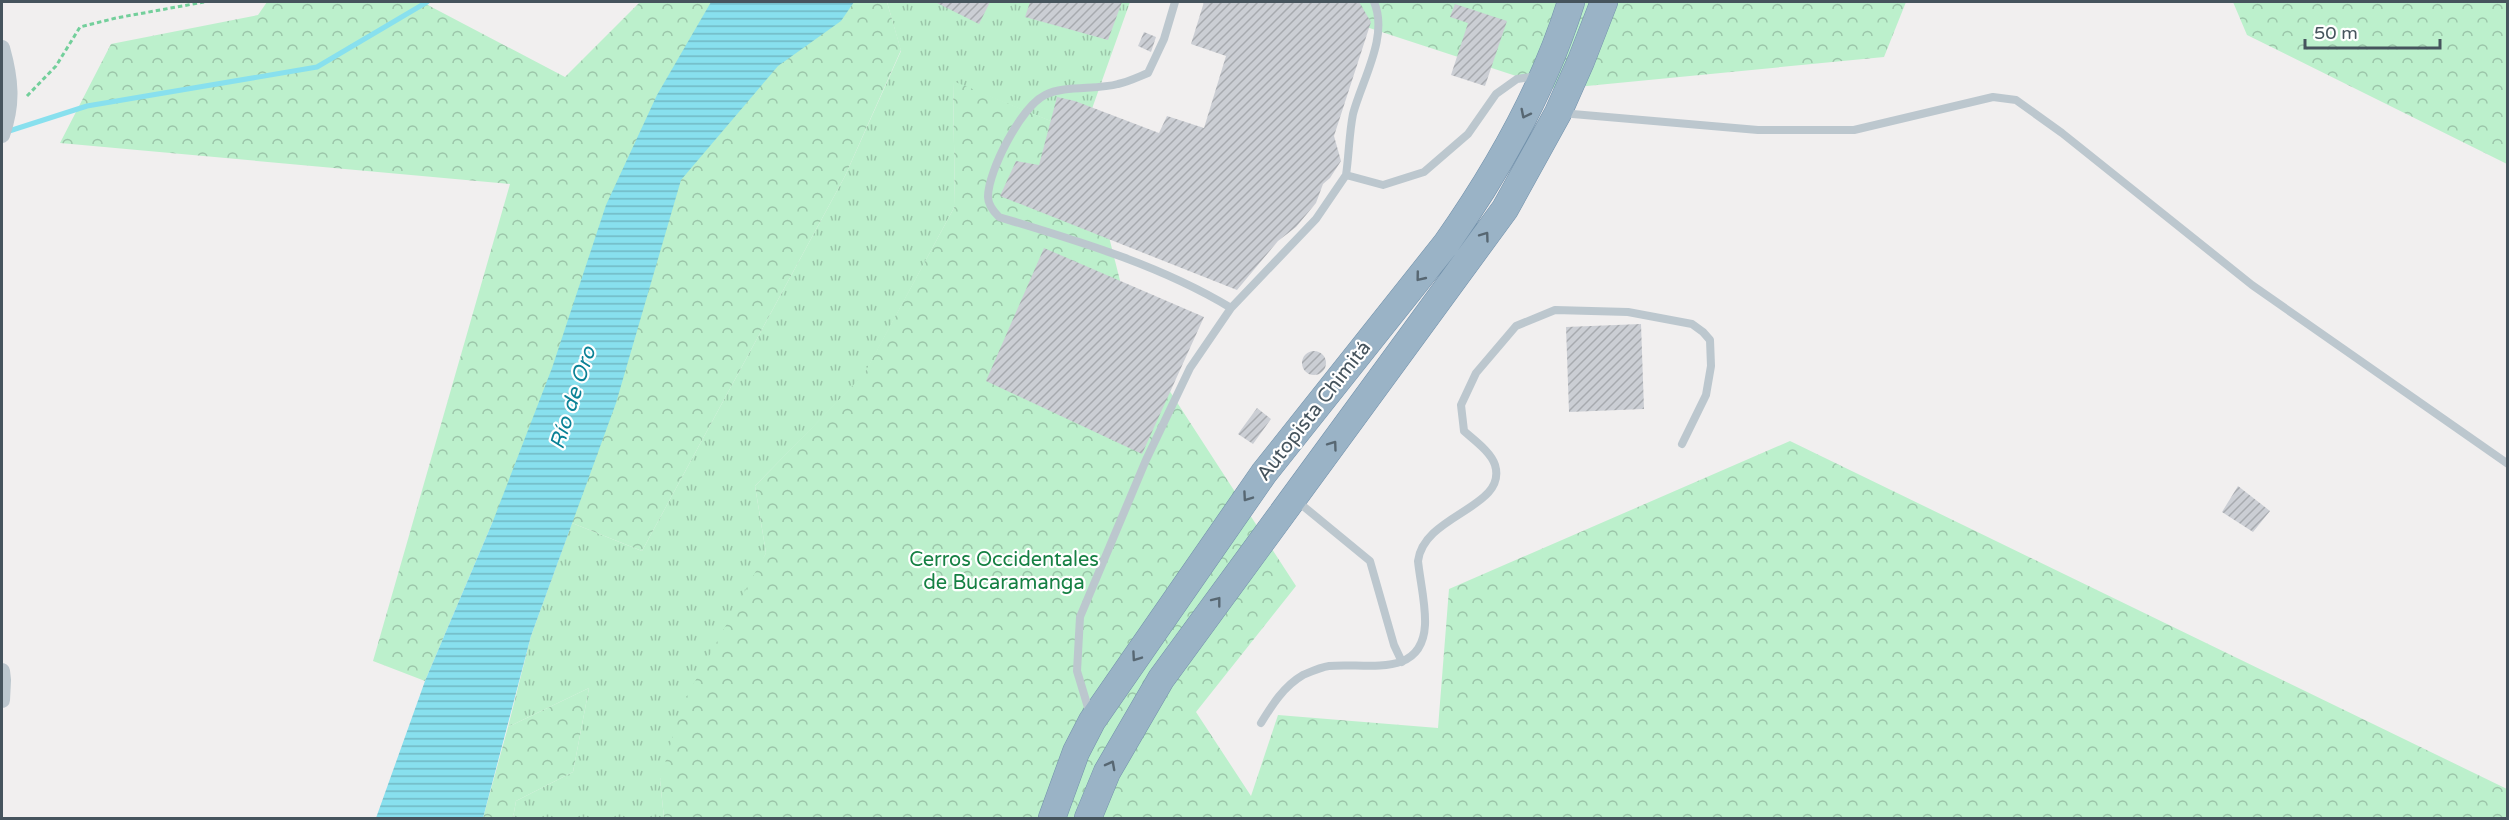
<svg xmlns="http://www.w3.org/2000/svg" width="2509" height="820" font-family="'Varela Round',sans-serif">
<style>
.grass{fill:url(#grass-tufts)}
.forest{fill:url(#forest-crowns)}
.water{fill:url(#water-rules)}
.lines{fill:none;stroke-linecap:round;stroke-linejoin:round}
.stream{stroke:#88e0ee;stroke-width:5}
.building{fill:url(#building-hatch)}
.trunk-casing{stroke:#7190aa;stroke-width:28}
.path{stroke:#73cf9b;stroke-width:3;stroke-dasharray:4.5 3;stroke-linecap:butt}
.service{stroke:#bcc7ce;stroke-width:8}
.minor{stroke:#bcc7ce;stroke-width:16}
.trunk{stroke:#9ab3c6;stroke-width:27}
.oneway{stroke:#576772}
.labels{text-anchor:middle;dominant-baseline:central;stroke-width:4.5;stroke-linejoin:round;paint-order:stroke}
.street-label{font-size:20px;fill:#46545d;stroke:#fff}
.park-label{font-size:20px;fill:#158043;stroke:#fff}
.water-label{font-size:21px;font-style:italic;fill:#0a8296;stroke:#fff}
</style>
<defs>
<pattern id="grass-tufts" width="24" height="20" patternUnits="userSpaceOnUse" patternTransform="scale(1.5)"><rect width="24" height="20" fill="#bcf0cc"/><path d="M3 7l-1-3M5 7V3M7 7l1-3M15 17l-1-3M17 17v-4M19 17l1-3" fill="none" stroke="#9bc5a9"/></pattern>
<pattern id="forest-crowns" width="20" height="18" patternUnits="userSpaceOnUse" patternTransform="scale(1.5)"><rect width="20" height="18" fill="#bcf0cc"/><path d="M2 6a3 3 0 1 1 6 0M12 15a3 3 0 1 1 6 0" fill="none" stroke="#9bc5a9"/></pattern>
<pattern id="water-rules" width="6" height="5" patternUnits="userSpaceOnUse" patternTransform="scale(1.5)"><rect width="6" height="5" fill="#88e0ee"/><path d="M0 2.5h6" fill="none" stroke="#71b8c4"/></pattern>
<pattern id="building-hatch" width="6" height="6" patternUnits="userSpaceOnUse" patternTransform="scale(1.5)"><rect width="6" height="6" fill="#cbced4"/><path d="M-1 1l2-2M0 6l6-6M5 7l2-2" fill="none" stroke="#a7aaaf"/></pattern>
</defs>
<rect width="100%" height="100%" fill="#f1efef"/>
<path class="grass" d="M887,2h243l-47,132 -130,-52 2,124 -91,169 -109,111 11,67 -106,227 4,38h-151l3,-17 57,-29 16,-84 -81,39 23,-91 41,-113 70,28 203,-375 56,-125z"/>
<path class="forest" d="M267,2h155l143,75 75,-75h247l14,48 -56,126 -203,375 -70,-28 -79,-2 -68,160 -52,-20 137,-477 -450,-41 51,-99 147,-29z
M1290,2h616l-22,55 -328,32z
M2233,2h274v162l-260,-129z
M953,81l130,53 51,202 162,250 -100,126 55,84 27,-81 160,13 11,-139 341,-148 717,348 1,29h-1844l-4,-38 22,-75 84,-152 -11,-67 109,-112 91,-168z
M589,688l-16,84 -57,29 -3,17h-30l25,-91z"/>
<path class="water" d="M711,2h143l-13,19 -63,45 -97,114 -65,223 -85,233 -48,182h-107l49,-137 68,-160 59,-153 54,-163 51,-110z"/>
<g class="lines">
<path class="stream" d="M6,132l81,-26 230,-39 110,-65"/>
</g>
<path class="building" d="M935,2h55l-11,22z
M1030,2h92l-14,38 -83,-23z
M1204,2h155l12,20 -37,114 7,25 -11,17 -7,6 -7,19 -20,24 -18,14 -41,49 -237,-94 16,-35 23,4 18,-68 18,4 84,32 8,-17 37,12 22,-72 -35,-12z
M1455,4l52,17 -22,65 -34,-11 17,-52 -18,-6z
M1144,32l12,5 -5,15 -13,-6z
M1044,248l160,69 -62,137 -156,-73z
M1641,324l3,85 -75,3 -3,-85z
M1302 363a12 12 0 1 1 24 0a12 12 0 1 1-24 0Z
M1257,408l14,11 -18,25 -15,-10z
M2238,486l32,25 -17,21 -31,-20z"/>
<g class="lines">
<g class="trunk-casing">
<path id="trunk" d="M1052,818l24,-66 16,-31 172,-248 182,-229c52,-74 98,-155 125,-242
M1088,818l19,-46 54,-93 344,-470 53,-96 23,-52 23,-59"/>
</g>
<path class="path" d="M27,96l29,-30 24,-39 36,-9 88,-16"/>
<path class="service" d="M1374,2c15,34 -12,78 -21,112 -4,20 -4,41 -7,61l37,10 41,-13 44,-38 28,-40 21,-15 20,-3
M1561,113l197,17h96l139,-33 23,3 46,33 190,152 256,179
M1231,308l85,-89 30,-44
M1297,501l73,60 24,84 8,17
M1090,714l-13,-43 3,-54 66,-157 44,-92 41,-60c-71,-43 -153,-67 -232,-91 -5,-5 -11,-12 -11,-20 0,-26 33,-90 57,-102 19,-10 52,-5 73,-11 10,-2 20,-7 30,-11l16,-34 11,-37
M1261,723c11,-18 23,-37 42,-48 7,-3 18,-8 26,-9 35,-4 93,14 96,-41 1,-21 -5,-44 -7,-64 6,-47 90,-53 77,-96 -4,-13 -21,-25 -31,-34l-3,-26 15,-32 40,-47 39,-16 73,2 64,12 11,8 7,8 1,26 -5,29 -24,49"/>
<path class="minor" d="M2,48c9,32 11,56 0,87
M2,671l1,9 -1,20"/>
<use href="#trunk" class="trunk"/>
</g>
<defs><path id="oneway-chevron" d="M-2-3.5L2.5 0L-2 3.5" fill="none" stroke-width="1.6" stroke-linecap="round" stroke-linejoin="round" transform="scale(1.5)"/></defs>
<g class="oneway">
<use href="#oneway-chevron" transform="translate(1525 114) rotate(117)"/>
<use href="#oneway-chevron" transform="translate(1485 236) rotate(-54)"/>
<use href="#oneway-chevron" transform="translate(1420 277) rotate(129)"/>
<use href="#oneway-chevron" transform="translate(1333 445) rotate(-54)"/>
<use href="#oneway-chevron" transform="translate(1247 497) rotate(125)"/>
<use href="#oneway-chevron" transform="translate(1217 601) rotate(-52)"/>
<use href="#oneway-chevron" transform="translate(1136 657) rotate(125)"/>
<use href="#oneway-chevron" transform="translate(1111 765) rotate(-62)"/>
</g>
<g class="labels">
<g class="street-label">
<text transform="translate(1314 411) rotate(-52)">Autopista Chimitá</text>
</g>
<g class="park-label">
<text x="1004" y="560">Cerros Occidentales<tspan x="1004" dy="23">de Bucaramanga</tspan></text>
</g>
<g class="water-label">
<text transform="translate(573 398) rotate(-72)">Río de Oro</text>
</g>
</g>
<rect width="2509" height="820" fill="none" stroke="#46545d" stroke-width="6"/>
<path d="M2305 39v9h135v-9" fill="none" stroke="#46545d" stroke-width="3"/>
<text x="2314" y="39" font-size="18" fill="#46545d" stroke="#ffffff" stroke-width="4.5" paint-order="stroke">50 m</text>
</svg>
